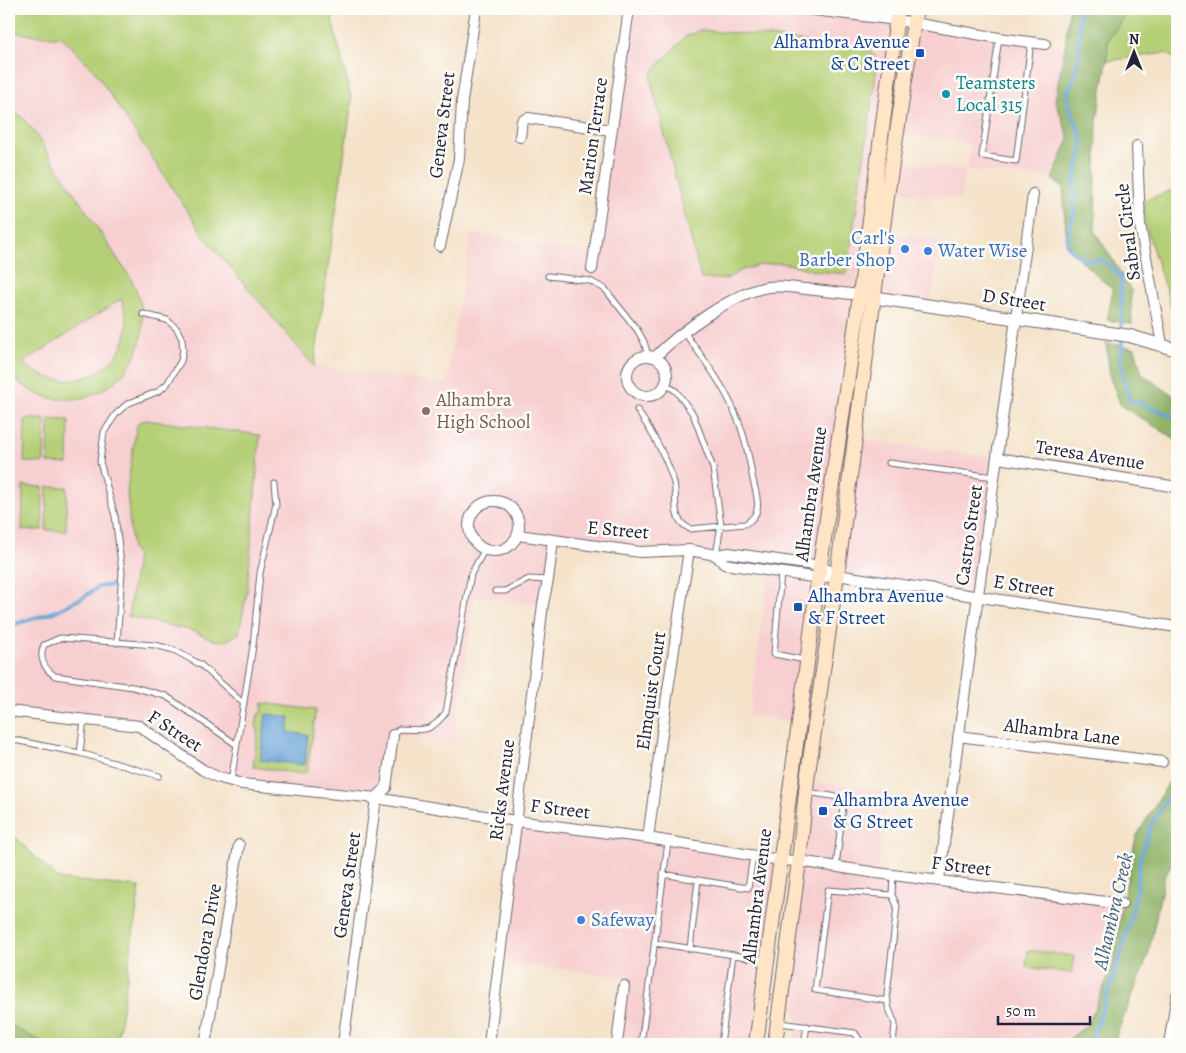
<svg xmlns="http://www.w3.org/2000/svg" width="1186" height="1053" font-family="Alegreya,serif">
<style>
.built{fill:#f7cfd0}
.green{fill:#b4cf75;stroke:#6b7858;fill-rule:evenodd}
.forest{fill:#8fb266;stroke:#586a50}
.water{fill:#67a3d8;stroke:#44628a}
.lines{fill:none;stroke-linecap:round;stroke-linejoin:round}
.stream{stroke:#67a3d8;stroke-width:4}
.service-casing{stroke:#6c656d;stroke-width:7}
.minor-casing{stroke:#6c656d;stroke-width:12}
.tertiary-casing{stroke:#6c656d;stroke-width:14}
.secondary-casing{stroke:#6c656d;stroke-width:16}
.service{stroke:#fff;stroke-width:5}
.minor{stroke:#fff;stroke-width:10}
.tertiary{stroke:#fff;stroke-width:12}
.secondary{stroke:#ffe4c6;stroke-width:14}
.transit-dot{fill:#1a4fb4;stroke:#fdfcf7;stroke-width:2}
.culture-dot{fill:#0f9aa8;stroke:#fdfcf7;stroke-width:2}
.shop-dot{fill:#3f7fe0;stroke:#fdfcf7;stroke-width:2}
.education-dot{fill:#8d6e63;stroke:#fdfcf7;stroke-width:2}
.labels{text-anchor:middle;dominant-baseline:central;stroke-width:5;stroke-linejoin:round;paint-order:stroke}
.transit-label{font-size:19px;fill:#164399;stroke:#fdfcf7;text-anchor:start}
.culture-label{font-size:19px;fill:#0d838f;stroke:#fdfcf7;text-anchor:start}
.street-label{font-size:19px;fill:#22223b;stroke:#fdfcf7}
.shop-label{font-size:19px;fill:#366cbe;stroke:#fdfcf7;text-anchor:start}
.education-label{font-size:19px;fill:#785e54;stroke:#fdfcf7;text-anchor:start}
.water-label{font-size:20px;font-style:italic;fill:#415c82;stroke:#fdfcf7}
</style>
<rect width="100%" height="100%" fill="#fdfcf7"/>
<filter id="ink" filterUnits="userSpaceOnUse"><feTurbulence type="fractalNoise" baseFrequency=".02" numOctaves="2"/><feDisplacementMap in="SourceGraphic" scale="10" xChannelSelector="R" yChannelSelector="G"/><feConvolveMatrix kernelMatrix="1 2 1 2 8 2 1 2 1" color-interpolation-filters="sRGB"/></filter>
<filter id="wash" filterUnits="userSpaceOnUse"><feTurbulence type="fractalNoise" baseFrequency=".0096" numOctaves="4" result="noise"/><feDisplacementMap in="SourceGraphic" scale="20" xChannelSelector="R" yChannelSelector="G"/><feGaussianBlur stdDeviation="1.12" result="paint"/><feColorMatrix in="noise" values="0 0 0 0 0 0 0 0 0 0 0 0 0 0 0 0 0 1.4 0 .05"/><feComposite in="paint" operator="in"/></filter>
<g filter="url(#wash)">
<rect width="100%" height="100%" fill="#f4e2c9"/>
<path class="built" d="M629,9h269l-78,557 -38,-5 -142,-9 -87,-12 -10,64 -68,-7 -21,146 -61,-8 -7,53 -10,10 -159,-21 -78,-51 -130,-15v-679l54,6 31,32 112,169 108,127 132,18 25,-151 123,20z
M914,23l85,15 66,9 -10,53 14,38 -17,41 -85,-9 4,-26 -74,-9z
M892,161l73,9 -4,29 -73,-9z
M884,232l57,8 -11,66 -55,-8z
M854,439l144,19 -20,139 -141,-22z
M769,571l50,7 -20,145 -50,-7z
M807,780l80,12 -10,80 245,32 -9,61 -25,59 -20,16 -20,4h-255l4,-26 -4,-10 -13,-2z
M516,821l264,39 -24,184h-139l8,-66 -125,-17z"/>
<path class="green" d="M9,9h329l-6,11 20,81 -38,265 -108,-127 -112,-169 -31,-32 -54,-6z
M1118,9h59v47l-4,2 -7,-5 -59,8 1,-21 18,-26z
M700,30l54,5 115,15 9,10 -31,214 -34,-3 -15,-5 -18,-3 -21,2 -17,5 -16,9h-25l-50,-198 1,-9 33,-35z
M9,107l14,11 9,11 99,150c47,86 -58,163 -122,94zM121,299c27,58 -47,109 -98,64z
M1177,188v138l-32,-102 -1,-23z
M25,419h20l-1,44 -20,-1z
M49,419l20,1 -1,44 -20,-1z
M146,420l114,15 -13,157 -8,41 -11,7 -11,1 -24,-10 -65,-15 9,-59 -5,-8 -5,-58 9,-63 3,-6z
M23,486l20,1 -1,43h-20z
M47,487h20l-1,44 -20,-1z
M263,703l53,7 -9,61 -5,3 -49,-7 5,-38 -2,-3 2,-12 3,-1z
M9,831l49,48 82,8 -23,157h-72l-36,-20z
M1028,950l46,6 -2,17 -46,-6z"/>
<path class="forest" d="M1069,9h49l8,5 -18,26 -1,21 -10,59 -2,111 36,59 1,34 -25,-4 6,-30 -46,-42 -4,-60 -11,-9 17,-41 -14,-38 10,-53z
M1106,343l29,5 7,26 35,24v42l-56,-34 -11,-28z
M1177,779v74l-13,25 -16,78 -35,88h-65l20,-4 20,-16 25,-59 9,-61 14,-67 33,-55z
M9,1024l36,20h-36z"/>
<path class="water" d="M266,714l24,3 -2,15 20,3 -3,30 -45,-5z"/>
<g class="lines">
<path class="stream" d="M1079,9v47l-4,21 -7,15v10l14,37v9l-8,38v28l-6,20 -1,11 7,8 10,7h17l11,7 9,11 1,70 -2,12 9,39 48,19
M9,626l45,-14 30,-15 14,-10 16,-2
M1086,1044l7,-8 26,-75 12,-45 5,-22 4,-35 11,-34 21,-34 5,-3"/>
</g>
</g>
<g filter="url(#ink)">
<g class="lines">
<g class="service-casing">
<path id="service" d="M999,38l-17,118 34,5 15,-119
M548,276l42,5 15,8 33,42 6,11 4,13
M665,384l11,7 17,23 20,54 8,57 -5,30
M637,410c15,22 30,47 37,73 4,18 -4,36 16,46l55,-5c19,-10 12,-27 8,-44 -4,-22 -8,-46 -18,-67 -12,-29 -32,-55 -51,-81
M889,463l105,14
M781,573l-7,81 31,6
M495,591h10l24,-12 19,1
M117,643l5,-71 -7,-56 -15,-54 4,-30 12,-18 11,-10 32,-13 8,-7 14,-23 2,-11 -1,-11 -5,-10 -10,-9 -24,-6
M393,735l6,-6c24,1 32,4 47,-17l25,-138 14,-25
M14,740l66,13 79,23
M237,745l-71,-49 -33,-9 -78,-11c-10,-7 -17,-18 -11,-31l16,-7 95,7 19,5 27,15 43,39
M80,753l4,-33
M231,781l22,-135 7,-73 16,-69 -2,-22
M807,792l37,6 -8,69
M663,874l35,6
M654,943l113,17
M690,949l8,-69 50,8 5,-32
M888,1001l-73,-11 13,-100 64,5
M780,1023l75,10 7,11
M641,1044l27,-202
M721,1044l12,-89
M804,1044l3,-18
M893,1044l2,-20 -7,-18 -1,-12 10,-88 -5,-11 1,-20"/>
</g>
<g class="minor-casing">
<path id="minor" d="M805,9l92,11 102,18 46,6
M520,137l2,-16 6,-3 83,12
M1137,146l3,79 22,119
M440,246l19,-87 3,-58 14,-92
M592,269l37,-260
M627 376a20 20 0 1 1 40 0a20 20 0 1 1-40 0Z
M655,357c24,-24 79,-65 113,-70 12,-2 26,1 38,2 18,2 36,4 54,6
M998,458l179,29
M469 526a25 25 0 1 1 50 0a25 25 0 1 1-50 0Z
M518,535l122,17 49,-2 27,5 13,-2 91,13 17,9
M716,555l8,9 95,14 18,-3 340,52
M9,711l130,15 64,44 14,7 25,7 134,14 140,23 132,17 132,22 19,1 78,12 245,31
M958,736l204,26
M648,838l19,-142 22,-146
M939,880l94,-686
M208,1044l-2,-5 33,-194
M343,1044l33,-246 10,-10 7,-53
M489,1044l54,-440 5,-24 5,-40
M617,1044l7,-58
M1169,1044l8,-49"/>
</g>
<g class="tertiary-casing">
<path id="tertiary" d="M865,296l265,40 47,14"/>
</g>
<g class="secondary-casing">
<path id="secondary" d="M756,1044l64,-478 40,-271 38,-286
M775,1044l24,-183 8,-81 30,-205 51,-385 28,-181"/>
</g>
<use href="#service" class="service"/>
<use href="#minor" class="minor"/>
<use href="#tertiary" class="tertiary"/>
<use href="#secondary" class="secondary"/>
</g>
</g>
<g class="transit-dot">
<rect x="915" y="48" width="10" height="10" rx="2.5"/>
<rect x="793" y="602" width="10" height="10" rx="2.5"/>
<rect x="818" y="806" width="10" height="10" rx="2.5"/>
</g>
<circle class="culture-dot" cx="946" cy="94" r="5"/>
<g class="shop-dot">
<circle cx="905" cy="249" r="5"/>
<circle cx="928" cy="251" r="5"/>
<circle cx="581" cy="920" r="5"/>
</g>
<circle class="education-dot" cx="426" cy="411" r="5"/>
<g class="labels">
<g class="transit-label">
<text x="910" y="42" text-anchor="end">Alhambra Avenue<tspan x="910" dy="22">&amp; C Street</tspan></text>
<text x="808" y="596">Alhambra Avenue<tspan x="808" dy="22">&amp; F Street</tspan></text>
<text x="833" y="800">Alhambra Avenue<tspan x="833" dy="22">&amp; G Street</tspan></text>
</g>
<g class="culture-label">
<text x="956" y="83">Teamsters<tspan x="956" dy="22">Local 315</tspan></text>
</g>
<g class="street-label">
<text transform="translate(442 125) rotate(-83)">Geneva Street</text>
<text transform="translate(593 136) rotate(-82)">Marion Terrace</text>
<text transform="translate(1128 232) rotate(-97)">Sabral Circle</text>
<text transform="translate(1014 300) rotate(9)">D Street</text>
<text transform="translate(1090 455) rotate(9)">Teresa Avenue</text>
<text transform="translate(811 494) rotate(-82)">Alhambra Avenue</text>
<text transform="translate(618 530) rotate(5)">E Street</text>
<text transform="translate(969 535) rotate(-82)">Castro Street</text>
<text transform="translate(1024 586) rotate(9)">E Street</text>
<text transform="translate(651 691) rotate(-82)">Elmquist Court</text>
<text transform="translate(175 731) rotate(33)">F Street</text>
<text transform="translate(1062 732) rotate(7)">Alhambra Lane</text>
<text transform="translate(502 790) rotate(-83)">Ricks Avenue</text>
<text transform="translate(560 809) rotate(7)">F Street</text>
<text transform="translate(961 866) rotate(7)">F Street</text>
<text transform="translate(347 885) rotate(-82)">Geneva Street</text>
<text transform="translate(757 896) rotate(-83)">Alhambra Avenue</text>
<text transform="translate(205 942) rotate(-80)">Glendora Drive</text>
</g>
<g class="shop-label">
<text x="895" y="238" text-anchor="end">Carl's<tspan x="895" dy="22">Barber Shop</tspan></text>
<text x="938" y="251">Water Wise</text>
<text x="591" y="920">Safeway</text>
</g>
<g class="education-label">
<text x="436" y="400">Alhambra<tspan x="436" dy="22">High School</tspan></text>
</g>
<g class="water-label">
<text transform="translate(1113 911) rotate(-77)">Alhambra Creek</text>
</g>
</g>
<rect width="1186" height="1053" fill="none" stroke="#fdfcf7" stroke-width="30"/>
<g transform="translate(1134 52)" stroke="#fdfcf7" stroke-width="4" paint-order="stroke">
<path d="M0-4L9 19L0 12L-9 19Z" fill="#22223b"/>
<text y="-8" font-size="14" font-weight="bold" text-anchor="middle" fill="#22223b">N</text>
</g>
<path d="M998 1016v8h92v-8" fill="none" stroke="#22223b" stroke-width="2.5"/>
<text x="1006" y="1016" font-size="15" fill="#22223b" stroke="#fdfcf7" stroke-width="4" paint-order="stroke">50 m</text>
</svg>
